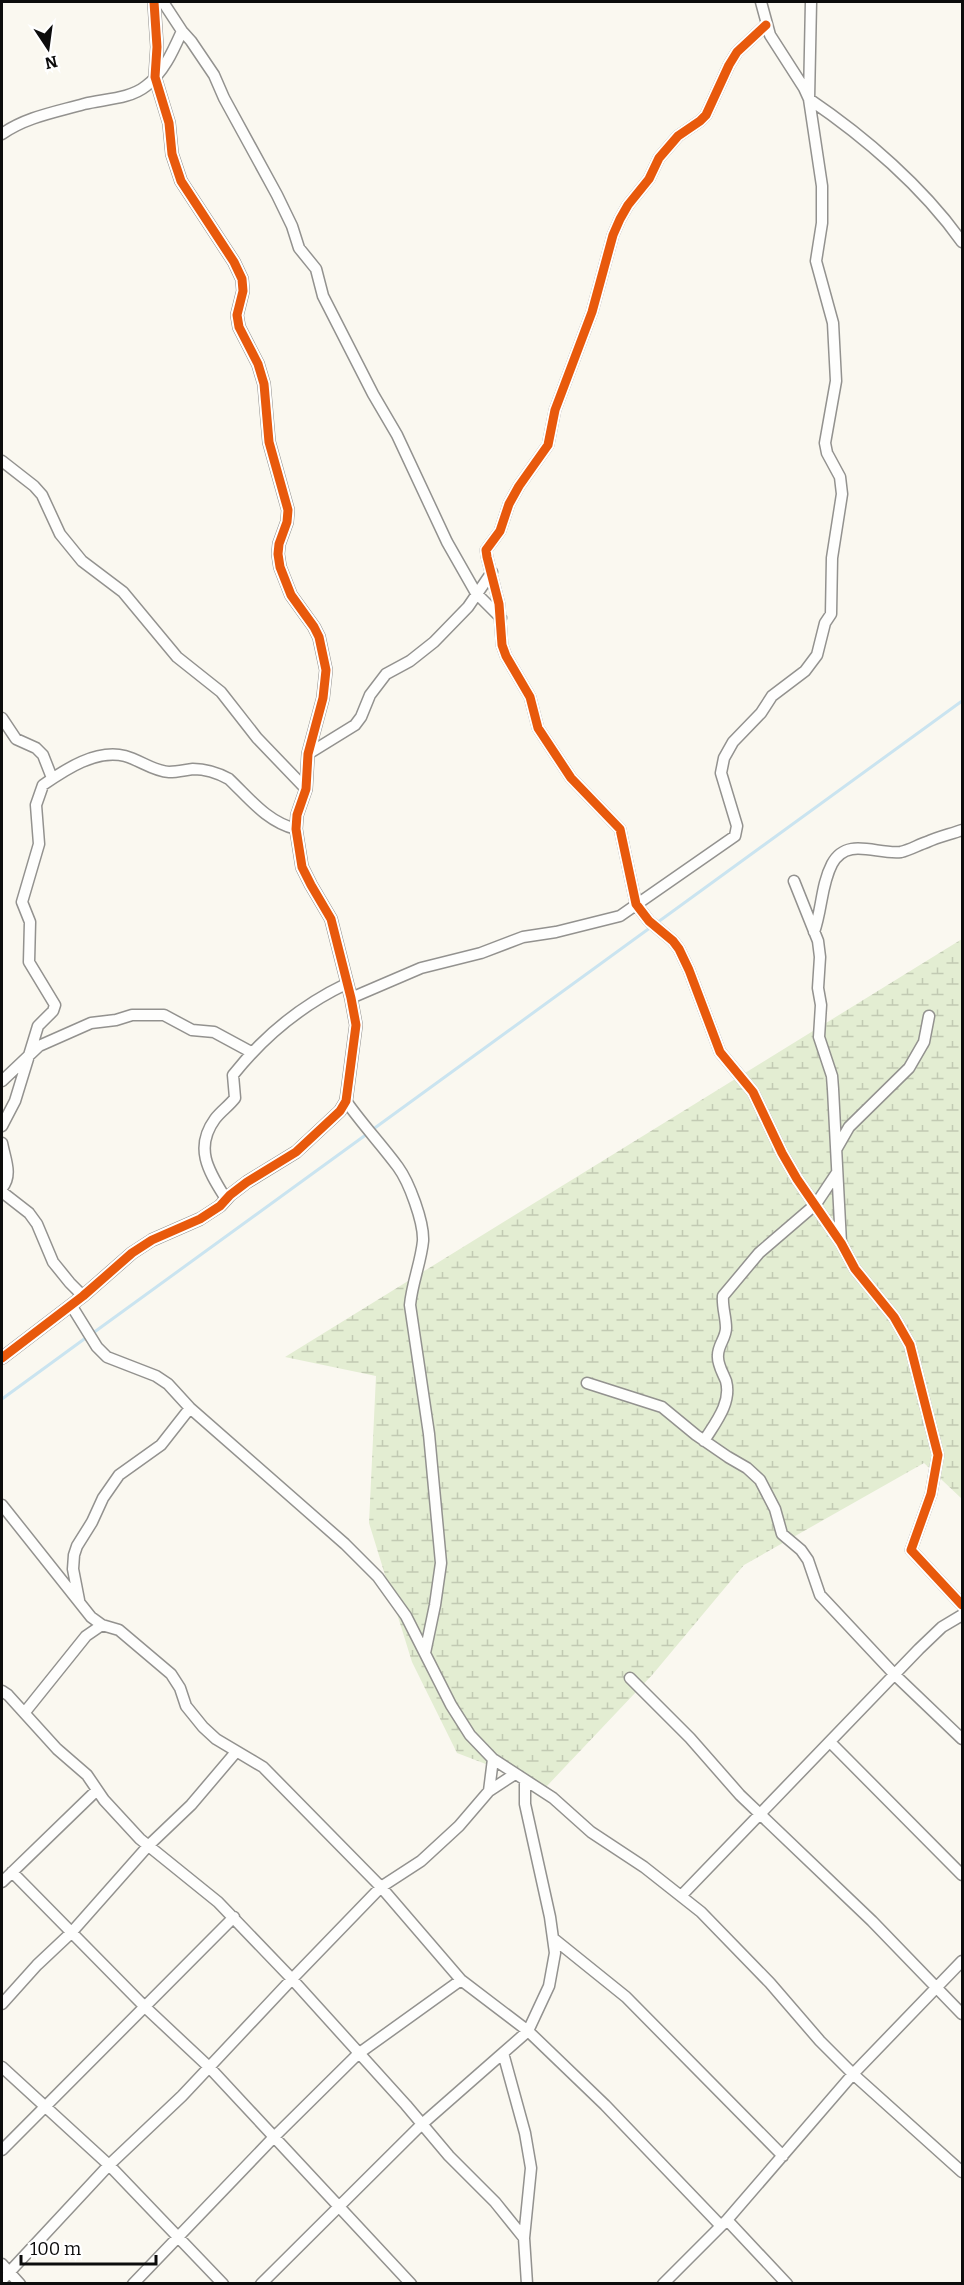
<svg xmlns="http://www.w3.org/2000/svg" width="964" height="2285" font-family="Bitter,serif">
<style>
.wetland{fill:url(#wetland-marsh)}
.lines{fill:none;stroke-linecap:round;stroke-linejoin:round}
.stream{stroke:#cae4f0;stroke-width:3}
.minor-casing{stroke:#93928f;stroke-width:13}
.tertiary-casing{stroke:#93928f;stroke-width:14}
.minor{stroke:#fefefd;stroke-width:10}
.tertiary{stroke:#fefefd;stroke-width:12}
.cycleway-casing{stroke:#fff;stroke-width:13}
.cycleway{stroke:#e8590c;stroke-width:9}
</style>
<defs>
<pattern id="wetland-marsh" width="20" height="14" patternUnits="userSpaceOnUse" patternTransform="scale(1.5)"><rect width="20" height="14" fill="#e3edd2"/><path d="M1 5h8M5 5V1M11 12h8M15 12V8" fill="none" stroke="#c2cab3"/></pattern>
</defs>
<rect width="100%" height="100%" fill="#faf8f0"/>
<path class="wetland" d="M962,939v560l-38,-36 -180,102 -91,109 -107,113 -89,-34 -45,-91 -43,-139 7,-147 -91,-19z"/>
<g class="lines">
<path class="stream" d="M372,1130l590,-429
M93,1333l274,-199
M2,1399l85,-62"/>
<g class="minor-casing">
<path id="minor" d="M163,2l19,29 9,10 23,34 10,23 53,97 15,31 7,22 17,21 7,27 50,98 24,41 50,107 29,51 25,25
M811,2l-2,97c56,38 114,88 153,143
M766,25l-29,27 -8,13 -23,50 -6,6 -22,15 -19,22 -10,21 -21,26 -8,14 -7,16 -21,77 -37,98 -7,35 -29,41 -10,18 -9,27 -14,19 1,7 12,47 3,41 4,11 24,41 8,31 33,50 49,51 16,75 13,17 24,20 6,8 10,21 31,82 33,40 29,61 15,26 44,64 14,26 39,48 16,28 28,110 -7,39 -20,56 51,55
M2,134c24,-17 54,-22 82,-30 20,-5 46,-5 62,-18 18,-14 27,-35 36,-55
M2,461l32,25 8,9 18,39 22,27 41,31 54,65 44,35 36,46 49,51
M2,718l14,21 20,9 7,7 9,23
M308,754l47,-29 6,-8 9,-22 16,-21 24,-13 24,-19 34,-35 24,-35
M794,881l24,60 2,16 -2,31 3,17 -2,32 13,39 1,13 8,154
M814,932c8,-22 7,-47 18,-68 15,-28 45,-9 69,-12 9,-2 17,-7 26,-10 11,-5 24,-8 35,-12
M351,998l70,-30 60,-15 42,-16 33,-5 64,-16 115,-80 2,-10 -16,-53 3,-15 9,-16 28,-29 11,-17 33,-25 12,-16 8,-32 6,-9 1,-56 10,-64 -2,-17 -13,-24 -2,-10 11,-62 -3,-58 -17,-62 6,-38v-37l-13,-87 -5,-11 -34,-53 -9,-33
M2,1081l37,-35 52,-23 25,-3 16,-5h32l28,15 22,2 37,20
M346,1101c16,23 35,43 52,66 11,15 26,55 25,74 -2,21 -11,42 -13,64l19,129 12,129 -6,42 -10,48
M2,1126l13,-25 23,-75 15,-15 2,-6 -26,-43 1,-40 -8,-20 17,-58 -3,-39 7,-20c23,-16 53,-36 82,-29 15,4 28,15 44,16 8,0 16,-2 24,-3 12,0 25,4 36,10 20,19 38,43 67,50
M2,1143c3,16 11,32 0,45
M837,1148l12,-21 60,-59 15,-26 5,-26
M2,1192l27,21 8,11 16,38 17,21 13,13
M226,1199c-16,-26 -33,-50 -11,-80 6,-8 14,-13 20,-21l-2,-23c31,-39 69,-70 113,-91
M71,1305l26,42 10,10 49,19 12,8 22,24 155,136 33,33 28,39 45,89 19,30 23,24 60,39 38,34 53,35 57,45 69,71 50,58 33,33 109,98
M587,1383l75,24 34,28 32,22 19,11 13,12 15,29 7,25 19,16 7,10 12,35 75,80 67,64
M704,1441c11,-18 28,-38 22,-60 -3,-8 -9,-17 -8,-26 0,-10 8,-17 8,-27 0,-11 -4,-21 -3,-32l36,-43 57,-49 20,-30
M2,1505l89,112 11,8 17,5 52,44 9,14 6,18 17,21 13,12 47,28 118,120 40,-26 38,-35 30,-35 26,-17
M79,1600l-6,-31 1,-14 3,-9 15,-24 11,-24 16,-23 42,-30 29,-37
M630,1678l60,60 50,57 132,126 90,93
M2,1691l6,4 49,54 30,26 17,25 36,39 78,63 74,77 -110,117 -73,69 -107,115
M25,1712l61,-76 16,-11
M830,1742l132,133
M489,1791l4,-32
M12,1872l133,135 64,60 202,217
M2,1882l95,-92
M681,1896l238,-247 23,-22 20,-12
M554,1939l72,58 157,159
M2,2004l35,-39 34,-32 77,-87 43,-41 45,-53
M503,2053l25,-22 77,74 116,121
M2,2067l107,98 114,119
M2,2150l232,-233
M727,2220l60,64
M524,2238l-29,-36 -46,-46 -43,-51 -114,-126 89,-92 80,93 67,51 21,-45 6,-33 -5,-36 -25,-113v-24
M2,2264l18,20
M133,2284l141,-147 84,-83 103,-74
M261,2284l160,-159 82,-72 22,80 6,35 -7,70 3,46
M663,2284l64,-64 126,-146 109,-113"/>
</g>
<g class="tertiary-casing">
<path id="tertiary" d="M2,1358l81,-62 49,-43 20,-13 48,-21 20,-13 10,-11 17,-13 49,-30 44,-41 6,-10 10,-76 -5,-27 -20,-79 -20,-34 -9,-18 -6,-38 1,-14 9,-26 2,-35 15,-56 3,-28 -7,-33 -5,-10 -23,-32 -11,-28 -2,-13 1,-10 8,-22 1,-12 -19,-68 -5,-58 -6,-20 -19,-37 -2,-12 6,-24 -1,-12 -8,-17 -53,-81 -9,-27 -3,-31 -14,-46 2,-30 -3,-45"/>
</g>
<use href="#minor" class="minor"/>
<use href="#tertiary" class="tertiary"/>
<g class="cycleway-casing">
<path id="cycleway" d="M766,25l-29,27 -8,13 -23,50 -6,6 -22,15 -19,22 -10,21 -21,26 -8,14 -7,16 -21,77 -37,98 -7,35 -29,41 -10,18 -9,27 -14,19 1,7 12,47 3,41 4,11 24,41 8,31 33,50 49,51 16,75 13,17 24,20 6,8 10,21 31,82 33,40 29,61 15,26 44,64 14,26 39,48 16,28 28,110 -7,39 -20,56 51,55
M2,1358l81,-62 49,-43 20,-13 48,-21 20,-13 10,-11 17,-13 49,-30 44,-41 6,-10 10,-76 -5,-27 -20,-79 -20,-34 -9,-18 -6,-38 1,-14 9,-26 2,-35 15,-56 3,-28 -7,-33 -5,-10 -23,-32 -11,-28 -2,-13 1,-10 8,-22 1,-12 -19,-68 -5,-58 -6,-20 -19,-37 -2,-12 6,-24 -1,-12 -8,-17 -53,-81 -9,-27 -3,-31 -14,-46 2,-30 -3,-45"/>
</g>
<use href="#cycleway" class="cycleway"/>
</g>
<rect width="964" height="2285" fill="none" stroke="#0c0c0c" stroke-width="6"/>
<g transform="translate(48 48) rotate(167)" stroke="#ffffff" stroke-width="4.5" paint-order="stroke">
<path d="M0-4.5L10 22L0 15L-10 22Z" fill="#0c0c0c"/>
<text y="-9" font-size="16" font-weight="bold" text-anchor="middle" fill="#0c0c0c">N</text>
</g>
<path d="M21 2255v9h135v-9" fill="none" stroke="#0c0c0c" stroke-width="3"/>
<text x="30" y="2255" font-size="18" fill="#0c0c0c" stroke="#ffffff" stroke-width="4.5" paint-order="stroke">100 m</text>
</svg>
